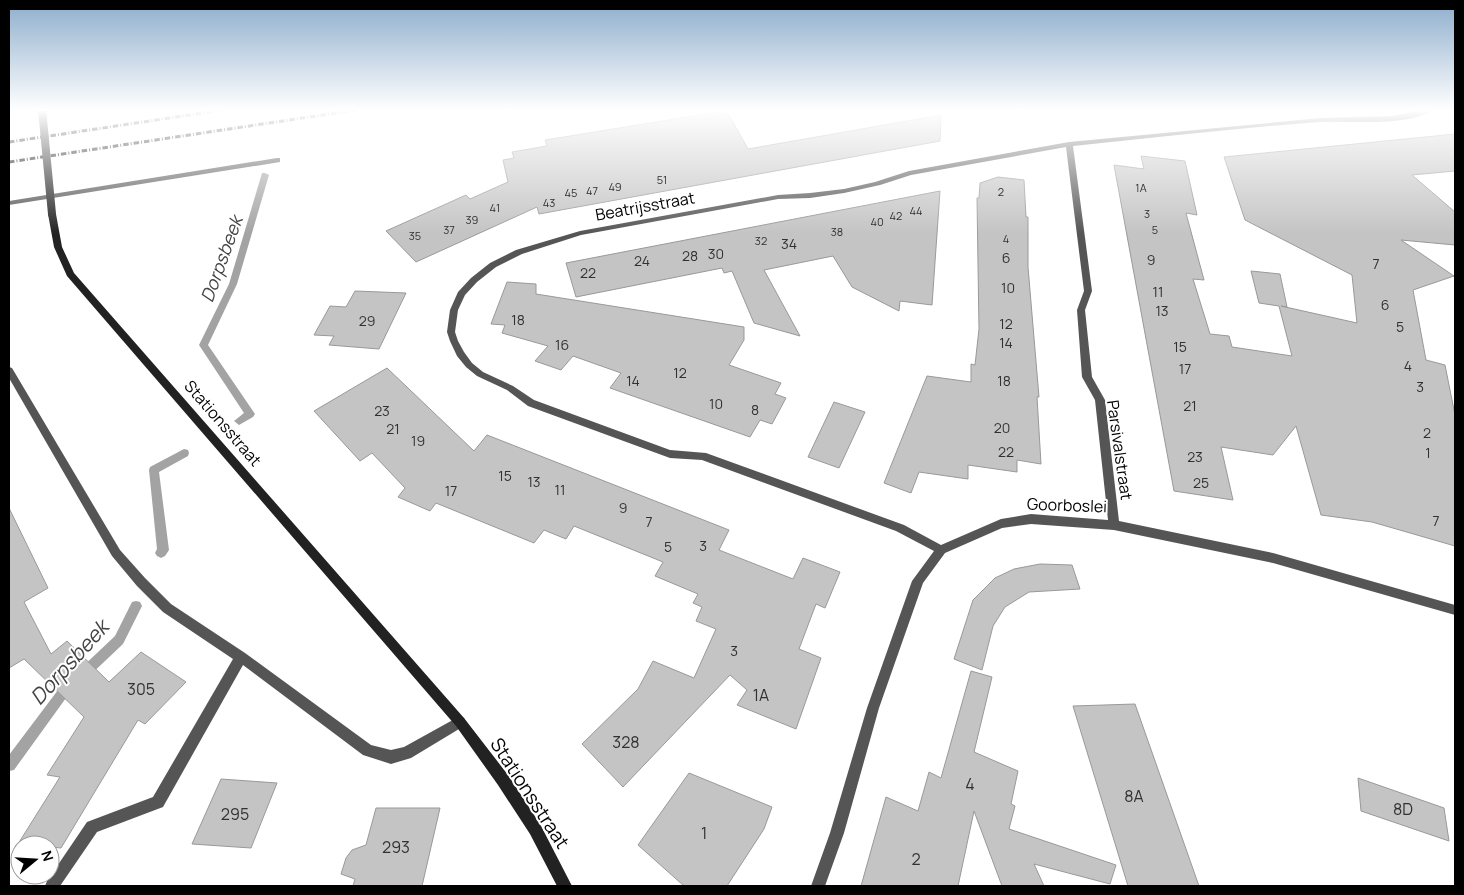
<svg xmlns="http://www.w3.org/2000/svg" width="1464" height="895" font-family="Manrope,sans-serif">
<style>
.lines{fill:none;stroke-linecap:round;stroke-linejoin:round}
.stream{fill:#a3a3a3;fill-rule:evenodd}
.building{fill:#c4c4c4;stroke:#999}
.street{fill:#555;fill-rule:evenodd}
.secondary{fill:#222;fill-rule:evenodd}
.rail{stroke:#000;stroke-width:3;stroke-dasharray:5.5 2 1 2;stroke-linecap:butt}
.secondary-bridge{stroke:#222;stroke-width:8}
.labels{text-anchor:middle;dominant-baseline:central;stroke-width:4;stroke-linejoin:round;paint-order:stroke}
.far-number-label{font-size:11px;fill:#313131}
.number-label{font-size:14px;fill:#313131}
.street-label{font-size:16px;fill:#000;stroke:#fff}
.near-number-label{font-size:16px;fill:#313131}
.water-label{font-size:18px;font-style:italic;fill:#444;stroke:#fff}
.near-street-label{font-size:19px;fill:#000;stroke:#fff}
.near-water-label{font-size:21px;font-style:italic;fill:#444;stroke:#fff}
</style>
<rect width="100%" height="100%" fill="#fff"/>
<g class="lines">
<path class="stream" d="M262,173h3l4,2 -32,109 -29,61 47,69 -2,3 -14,8 -5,-4 10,-8 -45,-68 30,-61z
M184,449l4,1 1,3 -1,3 -29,16 10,78 -4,6 -4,2 -4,-2 -2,-3 2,-4 -8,-79 1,-3z
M136,601l4,1 2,4 -19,38 -37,35 -4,2 -4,-2 -2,-4 2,-4 37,-35 17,-34z
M69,681l4,2 2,4 -9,11 -52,72 -5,1v-16l49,-65 7,-7z"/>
</g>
<path class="building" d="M718,112l1,2 9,-1 20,36 193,-34 -1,26 -401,73 -2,-7 -121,55 -30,-31 80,-36 4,4 38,-17 -5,-22 11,-2 -2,-6 35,-6 -2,-6z
M1455,134v37l-43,4 43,37v33l-54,-5 53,36 -41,14 13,70 19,5 10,50v131l-83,-24 -51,-7 -25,-89 -23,29 -52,-8 12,53 -59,-9 -60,-326 30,4 -3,-13 44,5 12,54 -11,-2 18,67 -11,-1 17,55 19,2 3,11 60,9 -13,-50 -20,-3 -8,-32 29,3 7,33 -6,-1 76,17 -5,-48 -107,-55 -21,-63z
M998,177l26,3 2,37h2v50l11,130h-2l4,67 -24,-4v12l-49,-7v14l-49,-7 -8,21 -27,-10 43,-107 44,6v-18l4,1 4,-36 -2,-131h2l1,-15z
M940,191l-8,114 -32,-4 -1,10 -47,-24 -19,-31 -69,14 36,66 -46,-13 -22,-52 -8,2 -2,-5 -146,29 -10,-34z
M507,282l29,2v10l208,33v13l-15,25 52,18 -6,11 11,4 -14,26 -12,-4 -10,17 -140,-49 11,-15 -48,-17 -12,14 -26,-9 13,-15 -46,-13 3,-8 -14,-1z
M355,291l51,2 -27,56 -50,-4 5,-9 -20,-1 16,-29 16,1z
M387,368l87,83 13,-16 242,95 -10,20 74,29 10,-21 37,14 -15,36 -9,-4 -17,45 22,9 -25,71 -59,-24 10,-15 -17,-15 -107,112 -41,-43 56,-55 15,-28 41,17 22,-49 -20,-8 6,-14 -9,-4 5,-9 -43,-18 8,-14 -89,-36 -8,13 -22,-9 -10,13 -98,-40 -6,8 -32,-14 7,-9 -33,-35 -12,8 -46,-50z
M834,402l31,10 -26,56 -31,-11z
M9,508l39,80 -24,14 27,52 16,-13 42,41 32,-30 45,30 -41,42 -7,-4 -77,128 -11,-1v-2l-32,-1 42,-67 -13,-2 37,-58 -60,-58 -15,9z
M1040,564l32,1 8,24 -51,3 -24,15 -12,19 -11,44 -28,-11 19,-59 22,-22 19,-9z
M971,671l21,6 -18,75 44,19 -7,33 4,2 -6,23 107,36 -6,19 -76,-20 10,22h-42l-28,-75 -16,75h-97l25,-89 32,14 11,-39 12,6z
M1135,704l64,182h-71l-55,-180z
M689,773l83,34 -8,22 -37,57h-43l-46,-41z
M1358,778l86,30 5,33 -88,-30z
M221,779l56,4 -26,65 -59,-4z
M376,808h64l-18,78h-69l2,-7 -14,-5 5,-16 6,-8 14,-5z"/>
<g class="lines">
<path class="street" d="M1425,109h9c-26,19 -84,11 -115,13 -82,6 -164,16 -246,24l19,145 -7,19 7,67 13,23 14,121 154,32 182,52v10l-182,-52 -159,-33 -83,-6 -29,4 -57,25 -22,30 -44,125 -35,125 -19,53h-14l19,-53 37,-125 45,-127 22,-30 -38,-20 -194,-71 -32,-2 -142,-52 -21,-16 -30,-14 -11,-9 -9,-11 -7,-15 -3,-9 3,-22 8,-18 13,-14 19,-15 26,-13 64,-19 198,-36 32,-2 34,-4 31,-7 34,-11 160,-29 252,-24 72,-2zM1066,147l18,144 -7,19 5,67 13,23 13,120 -77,-6 -30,5 -60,26 -37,-20 -198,-72 -36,-3 -136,-50 -21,-14 -30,-14 -11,-9 -8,-11 -6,-11 -3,-9 3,-22 7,-15 12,-13 19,-15 26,-13 59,-19 197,-36 32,-1 34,-5 36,-8 31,-10z
M277,158h3v4l-271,43v-4z
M9,367l3,1 108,182 25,28 26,26 74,49 126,92 20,5 13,-3 56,-31 4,2 2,4 -2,4 -53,32 -20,6 -28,-9 -120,-90 -80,142 -66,25 -37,54h-15l2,-5 40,-59 66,-25 80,-138 -70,-47 -26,-26 -25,-30 -103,-178z"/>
<path class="secondary" d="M49,212h3l4,2 6,33 12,26 390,445 44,57 32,49 32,62h-15l-27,-52 -32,-49 -42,-59 -389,-450 -13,-29 -6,-33z"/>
<path class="rail" d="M9,142l220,-33
M9,162l353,-53"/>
<path class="secondary-bridge" d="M42,109l10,105"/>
</g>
<linearGradient id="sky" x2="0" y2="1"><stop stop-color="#8cadcc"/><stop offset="0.47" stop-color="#fff"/><stop offset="1" stop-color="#fff" stop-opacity="0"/></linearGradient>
<rect width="1464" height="234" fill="url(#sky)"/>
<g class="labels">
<g class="far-number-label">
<text x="662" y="179">51</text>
<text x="615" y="186">49</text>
<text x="1141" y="187">1A</text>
<text x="592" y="190">47</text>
<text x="1001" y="191">2</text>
<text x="571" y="192">45</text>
<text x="549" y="202">43</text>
<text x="495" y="207">41</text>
<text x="916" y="210">44</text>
<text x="1147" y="213">3</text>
<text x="896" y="215">42</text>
<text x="472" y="219">39</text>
<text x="877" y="221">40</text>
<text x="449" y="229">37</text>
<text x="1155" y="229">5</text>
<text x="837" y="231">38</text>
<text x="415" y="235">35</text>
<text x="1006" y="238">4</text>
<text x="761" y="240">32</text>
</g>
<g class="number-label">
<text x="789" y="243">34</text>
<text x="716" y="253">30</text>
<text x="690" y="255">28</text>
<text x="1006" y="257">6</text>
<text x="1151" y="259">9</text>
<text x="642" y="260">24</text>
<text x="1376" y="263">7</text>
<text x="588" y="272">22</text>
<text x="1008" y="287">10</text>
<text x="1158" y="291">11</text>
<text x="1385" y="304">6</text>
<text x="1162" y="310">13</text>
<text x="518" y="319">18</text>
<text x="367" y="320">29</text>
<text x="1006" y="323">12</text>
<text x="1400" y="326">5</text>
<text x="1006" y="342">14</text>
<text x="562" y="344">16</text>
<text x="1180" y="346">15</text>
<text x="1408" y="365">4</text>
<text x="1185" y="368">17</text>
<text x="680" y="372">12</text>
<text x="633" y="380">14</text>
<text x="1004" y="380">18</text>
<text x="1420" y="386">3</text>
<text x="716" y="403">10</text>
<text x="1190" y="405">21</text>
<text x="755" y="409">8</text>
<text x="382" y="410">23</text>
<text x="1002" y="427">20</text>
<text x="393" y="428">21</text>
<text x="1427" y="432">2</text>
<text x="418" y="440">19</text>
<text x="1006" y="451">22</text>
<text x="1428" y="452">1</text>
<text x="1195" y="456">23</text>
<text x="505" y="475">15</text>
<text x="534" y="481">13</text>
<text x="1201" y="482">25</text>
<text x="560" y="489">11</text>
<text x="451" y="490">17</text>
<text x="623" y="507">9</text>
<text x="1436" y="520">7</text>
<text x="649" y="521">7</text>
<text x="703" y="545">3</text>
<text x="668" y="546">5</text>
<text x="734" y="650">3</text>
</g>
<g class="street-label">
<text transform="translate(645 206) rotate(-10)">Beatrijsstraat</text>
<text transform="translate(223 423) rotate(49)">Stationsstraat</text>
<text transform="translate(1120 450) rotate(82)">Parsivalstraat</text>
<text transform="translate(1067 505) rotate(2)">Goorboslei</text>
</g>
<g class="near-number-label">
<text x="141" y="689">305</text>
<text x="761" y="695">1A</text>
<text x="626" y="742">328</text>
<text x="970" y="784">4</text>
<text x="1134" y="796">8A</text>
<text x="1403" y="809">8D</text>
<text x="235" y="814">295</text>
<text x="704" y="833">1</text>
<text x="396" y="847">293</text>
<text x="916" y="859">2</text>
</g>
<g class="water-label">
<text transform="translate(221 259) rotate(-70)">Dorpsbeek</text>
</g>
<g class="near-street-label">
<text transform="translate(530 793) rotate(57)">Stationsstraat</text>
</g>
<g class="near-water-label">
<text transform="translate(69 662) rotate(-48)">Dorpsbeek</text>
</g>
</g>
<rect width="1464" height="895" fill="none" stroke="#000000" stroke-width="20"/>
<g transform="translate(35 860) rotate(72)"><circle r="24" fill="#ffffff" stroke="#999999"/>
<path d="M0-4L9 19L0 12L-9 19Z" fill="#000000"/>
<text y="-8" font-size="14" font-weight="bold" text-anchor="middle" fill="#000000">N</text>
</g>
</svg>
